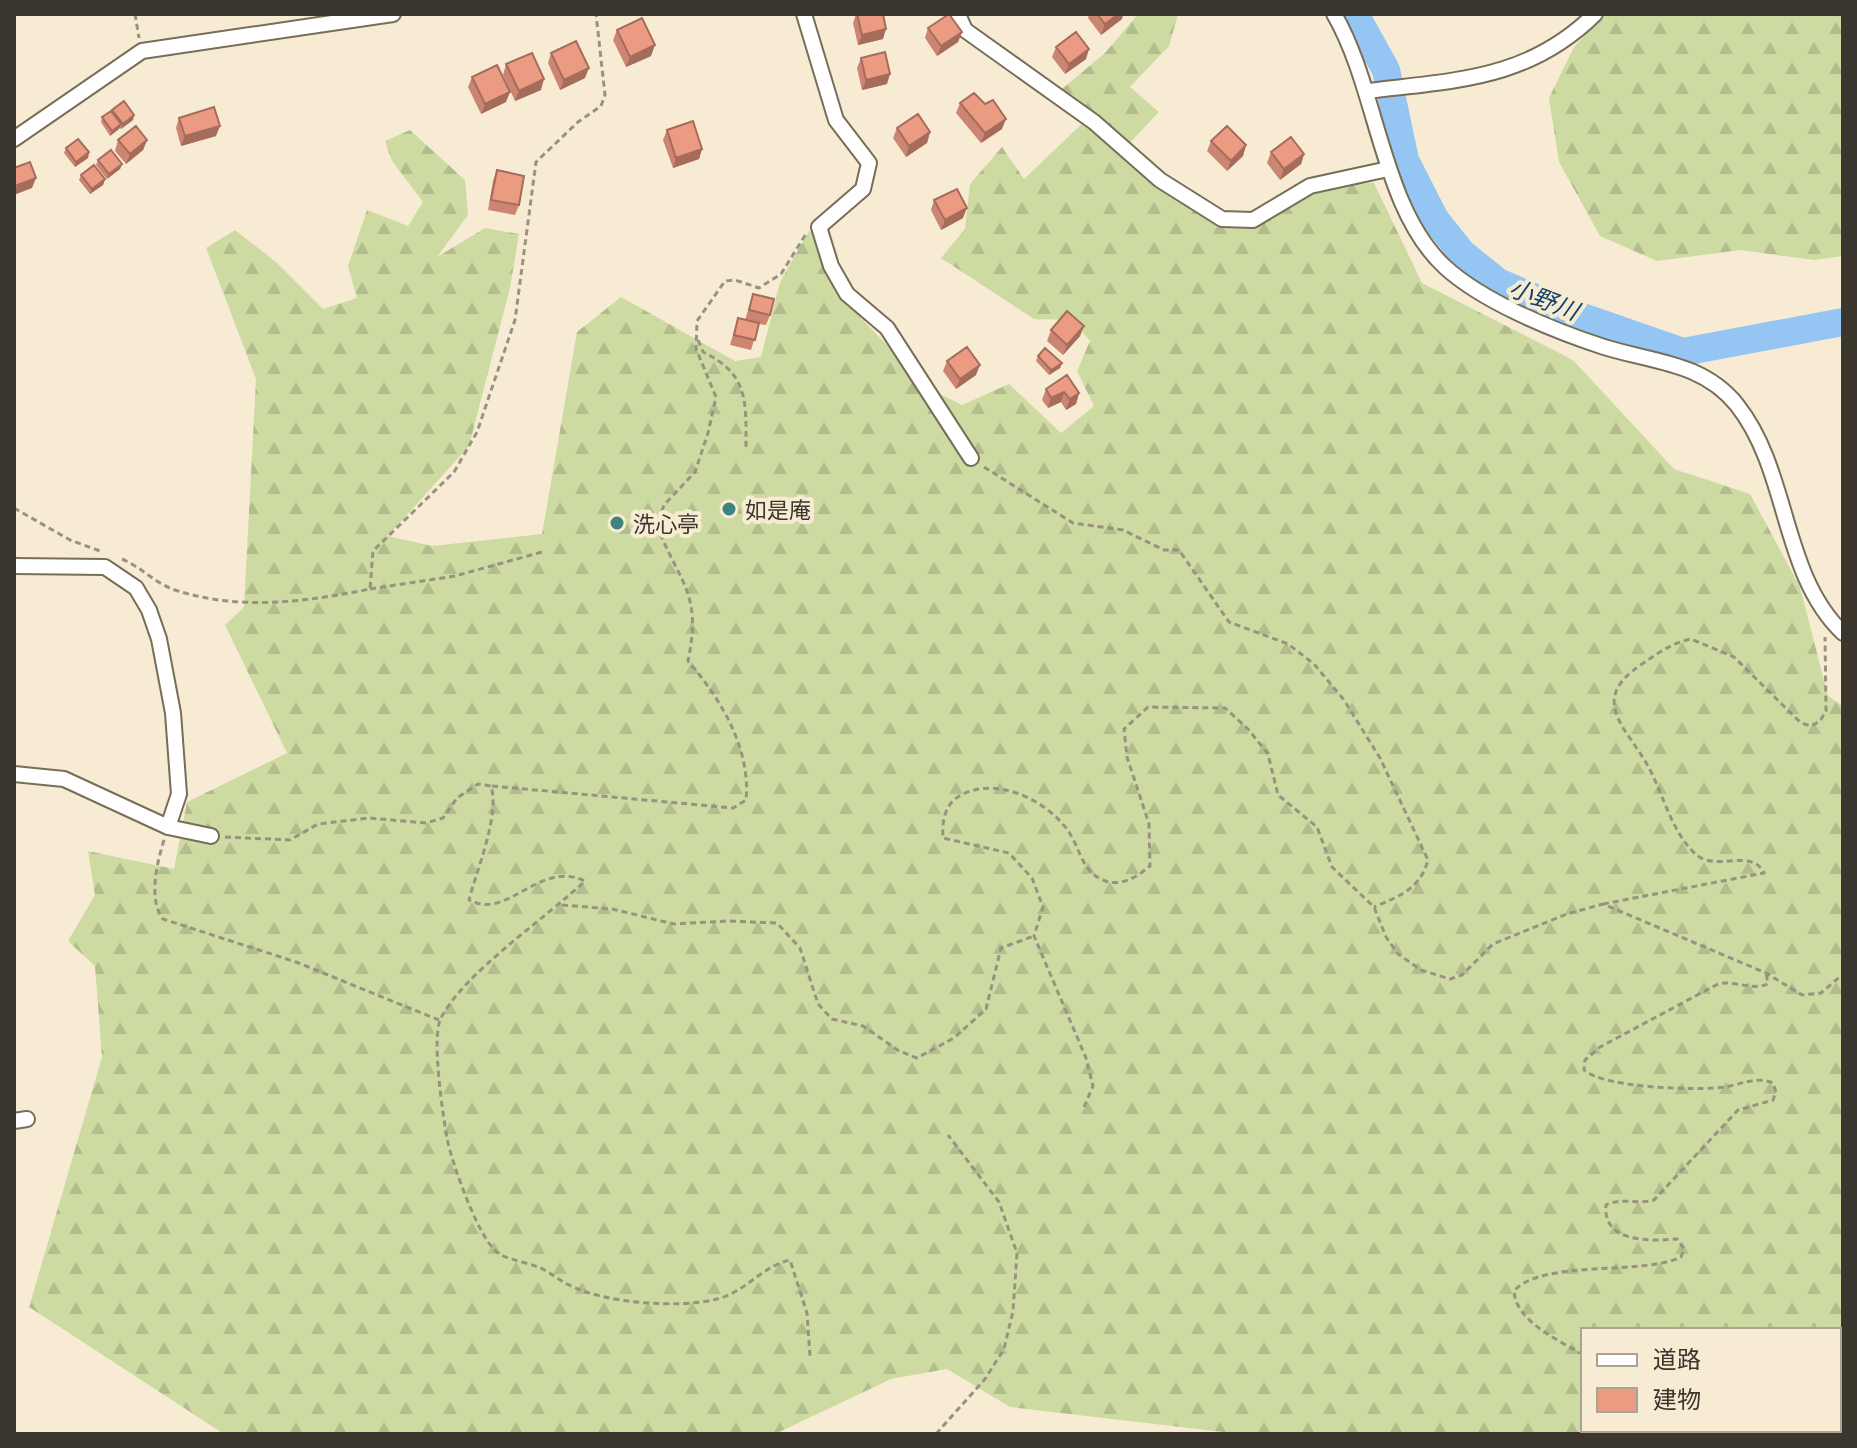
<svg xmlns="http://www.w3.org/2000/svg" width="1857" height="1448" font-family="'IBM Plex Serif','Noto Sans JP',serif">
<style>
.forest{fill:url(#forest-firs);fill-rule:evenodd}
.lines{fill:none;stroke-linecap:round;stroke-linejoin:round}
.river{stroke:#94c5f3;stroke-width:28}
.street-casing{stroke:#776d58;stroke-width:18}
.path{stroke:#999281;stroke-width:3;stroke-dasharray:6 4;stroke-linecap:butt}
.street{stroke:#fff;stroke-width:14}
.wall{fill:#cb8571}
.shaded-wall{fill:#a56c5c}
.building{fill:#ec9b83;stroke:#a56c5c;stroke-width:2}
.poi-dot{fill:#3d847e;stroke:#f7ecd3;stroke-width:3}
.labels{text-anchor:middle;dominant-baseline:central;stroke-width:8;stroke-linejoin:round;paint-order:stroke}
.poi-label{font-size:22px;fill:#3a362d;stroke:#f7ecd3;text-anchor:start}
.water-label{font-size:24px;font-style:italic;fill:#164369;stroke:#f7ecd3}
</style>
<defs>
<pattern id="forest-firs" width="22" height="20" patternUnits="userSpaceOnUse" patternTransform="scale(2)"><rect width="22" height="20" fill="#cddba2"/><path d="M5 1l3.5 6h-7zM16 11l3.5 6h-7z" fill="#b1bd8c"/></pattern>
</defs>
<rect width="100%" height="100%" fill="#f7ecd3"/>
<path class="forest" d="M1138,14h40l-9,32 -39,41 29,25 -34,36 96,71 34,7 55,-40 64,-3 48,100 151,77 101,109 76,25 50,93 28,109 15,10v728h-603l-230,-27 -63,-38 -56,10 -116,55h-551l-195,-127 73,-250 -7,-91 -27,-25 27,-46 -7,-44 86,18 13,-67 100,-49 -62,-128 19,-18 12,-228 -50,-131 29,-18 41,32 47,47 34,-11 -9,-32 19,-56 41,16 15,-24 -31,-41 -7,-20 25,-11 55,50 3,35 -31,42 48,-29 34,6 -9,54 -41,158 -81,90 44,10 110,-12 35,-202 44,-35 114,64 26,-4 19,-75 29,-51 13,5 13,55 93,97 34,17 47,-21 52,49 33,-27 -17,-35 13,-30 -18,-21 -38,-1 -93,-61 24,-29 5,-45 32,-37 22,32 64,-61 -32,-24 49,-41zM1583,1330h256v100h-256z
M1605,14h238v242l-29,4 -74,-10 -83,11 -57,-25 -41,-74 -10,-64 25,-51z"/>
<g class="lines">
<path class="river" d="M1355,14l31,56 19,90 30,59 27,34 36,29 67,29 118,41 160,-30"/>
<g class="street-casing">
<path id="street" d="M804,14l32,106 33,43 -6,26 -44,38 12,39 16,28 40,34 84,130
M958,14l7,16 129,92 66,58 62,39 31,1 57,-34 78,-17
M1334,14c44,75 47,194 111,253 37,34 107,63 156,79 48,16 101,15 136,59 53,67 44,169 106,228
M1368,91c88,-11 160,-11 227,-77
M14,139l128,-88 251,-37
M14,566l91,1 31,21 13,22 10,29 14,74 6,81 -11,33
M14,774l50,5 104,48 43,9
M14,1121l13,-2"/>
</g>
<path class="path" d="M135,14l4,24
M698,340l5,12c46,22 43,50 43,96
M984,467l89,56 50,7 41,20h15l50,72 59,22 26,20 30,36 36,58 48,102c-8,29 -28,36 -54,47
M14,508l56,32 30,11
M122,559c19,8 34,25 53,31 64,21 130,12 195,-1l3,-38 81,-79 23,-40 38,-112 21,-158 42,-40 23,-16 4,-11 -9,-81
M370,589l85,-13 87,-24
M492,786l241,22 13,-8c5,-51 -25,-101 -58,-139 14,-68 -7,-75 -31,-135l7,-21 31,-33 13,-39 8,-36 -20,-48 1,-28 28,-40 10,-1 24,8 22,-14 25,-40
M225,837l65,3 28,-16 51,-6 57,5 17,-5 14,-20 21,-14 13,2c9,29 -14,83 -22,114 39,21 70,-41 116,-19 -39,37 -121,92 -144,137 -10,19 2,97 6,120 4,23 32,102 51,115 10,7 28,9 40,14 11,4 20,13 31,18 35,18 109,24 148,14 29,-7 45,-33 73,-39l17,53 3,43
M164,840c-7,22 -16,60 -1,79l133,43 143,58
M1603,904l161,-31c-12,-25 -46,-2 -66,-17 -23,-18 -33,-55 -45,-80 -20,-45 -70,-73 -11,-112 16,-11 30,-21 49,-25l43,18 67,66 10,3 9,-5 6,-10 -1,-74
M562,905l50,4 62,15 54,-3 49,2 23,25 18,56 14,15 31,7 36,25 18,7 37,-20 32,-29 15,-61 33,-12
M1084,1107l9,-21 -7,-28 -52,-122 9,-29 -11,-29 -23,-25 -66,-15c-1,-16 1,-34 18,-43 36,-19 86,5 108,37 10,15 13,37 30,46 19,11 37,0 51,-12l-1,-42 -22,-67 -3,-28 24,-22 77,1 23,21 20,25 10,41 39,32 15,40 42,40 12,30 12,17 23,16 29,9 12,-4 31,-31 74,-30 36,-10 163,69 36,22 19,-2 22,-19
M1583,1355c-24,-15 -67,-33 -69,-64 28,-32 127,-15 167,-34l3,-8 -7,-10c-24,2 -75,5 -71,-34 15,-8 32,0 48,-5l84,-90 35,-10 3,-8 -3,-9c-16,-7 -31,1 -48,4 -27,4 -121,1 -141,-17l1,-10 15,-13 118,-63c18,-4 33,7 50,0l-2,-11
M1680,1430l3,4
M936,1434l49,-55 19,-30 9,-38 4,-58 -18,-51 -51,-67"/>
<use href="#street" class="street"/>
</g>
<path class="wall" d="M856,14l27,25 -25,6 -5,-22z
M1089,14h34l-1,5 -21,16 -13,-17z
M928,28l34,4 -4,10 -21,14 -12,-18z
M617,30l34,26 -25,11 -13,-27z
M1056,47l30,12 -21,15 -13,-17z
M551,53l34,25 -25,12 -12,-27z
M861,58l26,26 -25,6 -5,-22z
M506,64l35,26 -26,11 -12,-26z
M472,77l34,25 -25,12 -13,-27z
M960,103l42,26 -21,14 -25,-30z
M112,110l22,5 -1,5 -12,9 -1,-1 -10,8 -9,-14 1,-5 10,-5z
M179,118l37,18 -35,10 -5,-18z
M897,128l33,4 -3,11 -21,14 -13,-19z
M667,130l35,19 -3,10 -26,9 -10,-28z
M118,140h29l-4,10 -17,14 -11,-13z
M1211,141l35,4 -3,11 -16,15 -20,-20z
M66,148l23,4 -1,6 -13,9 -11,-14z
M1271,152l33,2 -3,10 -21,16 -13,-17z
M98,160l24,4 -2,5 -13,10 -11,-14z
M497,170l22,35 -4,10 -27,-5 5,-29z
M81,175l24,4 -2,6 -13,9 -11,-14z
M934,200l29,18 -22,12 -10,-20z
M753,294l17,21 -4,10 -7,-1 -8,26 -21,-5 8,-27 7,2z
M1084,326l-4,10 -17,19 -16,-14 4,-11z
M1038,356l24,7 -2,5 -11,7 -13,-14z
M947,361l29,14 -20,14 -13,-18z
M1046,389l33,4 -3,11 -10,6 -5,-8 -13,6 -6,-8z"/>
<path class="shaded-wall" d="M1118,14h5l-1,5 -21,16 4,-11z
M886,29l-3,10 -25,6 4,-10z
M962,32l-4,10 -21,14 4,-10z
M655,45l-4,11 -25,11 4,-10z
M1089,49l-3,10 -21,15 4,-10z
M589,68l-4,10 -25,12 4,-10z
M890,74l-3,10 -25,6 4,-10z
M544,79l-3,11 -26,11 4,-10z
M510,92l-4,10 -25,12 4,-10z
M134,115l-1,5 -12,9 2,-5z
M1006,119l-4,10 -21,14 4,-10z
M121,124l-2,5 -9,7 2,-5z
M220,126l-4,10 -35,10 4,-10z
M930,132l-3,11 -21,14 3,-11z
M147,140l-4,10 -17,14 4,-10z
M1246,145l-3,11 -16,15 4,-10z
M702,149l-3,10 -26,9 3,-10z
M89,152l-1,6 -13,9 1,-5z
M1304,154l-3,10 -21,16 4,-11z
M122,164l-2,5 -13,10 2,-5z
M36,178l-4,10 -18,7 1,-9z
M105,179l-2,6 -13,9 2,-5z
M967,208l-4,10 -22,12 4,-10z
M1084,326l-4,10 -17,19 4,-10z
M1062,363l-2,5 -11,7 2,-5z
M980,365l-4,10 -20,14 4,-10z
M1064,392l-3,10 -13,6 3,-10z
M1079,393l-3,11 -10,6 4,-11z"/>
<path class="building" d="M857,14h26l3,15 -24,6z
M949,14l13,18 -21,14 -13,-18z
M1097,14h21l-13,10z
M642,18l13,27 -25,12 -13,-27z
M1076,32l13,17 -20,15 -13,-17z
M576,41l13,27 -25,12 -13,-27z
M885,52l5,22 -24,6 -5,-22z
M532,53l12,26 -25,12 -13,-27z
M497,65l13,27 -25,12 -13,-27z
M974,93l11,11 8,-4 13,19 -21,14 -25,-30z
M124,101l10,14 -11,9 -11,-14z
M214,107l6,19 -35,10 -6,-18z
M111,111l10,13 -9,7 -10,-14z
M918,114l12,18 -21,14 -12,-18z
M693,121l9,28 -26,9 -9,-28z
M136,126l11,14 -17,14 -12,-14z
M1227,126l19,19 -15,16 -20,-20z
M1291,137l13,17 -20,15 -13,-17z
M78,139l11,13 -13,10 -10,-14z
M111,150l11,14 -13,10 -11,-14z
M30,162l6,16 -21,8 -1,-18z
M94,165l11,14 -13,10 -11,-14z
M497,170l27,6 -5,29 -28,-5z
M957,189l10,19 -22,12 -11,-20z
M753,294l21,5 -4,16 -21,-5z
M1067,311l17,15 -17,19 -16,-15z
M738,318l21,5 -4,17 -21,-5z
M967,347l13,18 -20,14 -13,-18z
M1045,348l17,15 -11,7 -13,-14z
M1067,375l12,18 -9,6 -6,-7 -13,6 -5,-9z"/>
<g class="poi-dot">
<circle cx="729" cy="509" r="8"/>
<circle cx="617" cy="523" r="8"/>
</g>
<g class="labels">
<g class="poi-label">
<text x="745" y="509">如是庵</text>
<text x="633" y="523">洗心亭</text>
</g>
<g class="water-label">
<text transform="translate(1544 299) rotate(21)">小野川</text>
</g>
</g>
<rect width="1857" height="1448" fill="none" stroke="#3a362d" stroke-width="32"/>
<rect x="1581" y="1328" width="260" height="104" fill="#f7ecd3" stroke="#aba391" stroke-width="2"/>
<rect x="1597" y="1354" width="40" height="12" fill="#ffffff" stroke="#aba391" stroke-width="2"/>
<text x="1653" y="1368" font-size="24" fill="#3a362d">道路</text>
<rect x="1597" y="1388" width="40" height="24" fill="#ec9b83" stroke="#aba391" stroke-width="2"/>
<text x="1653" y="1408" font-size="24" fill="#3a362d">建物</text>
</svg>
